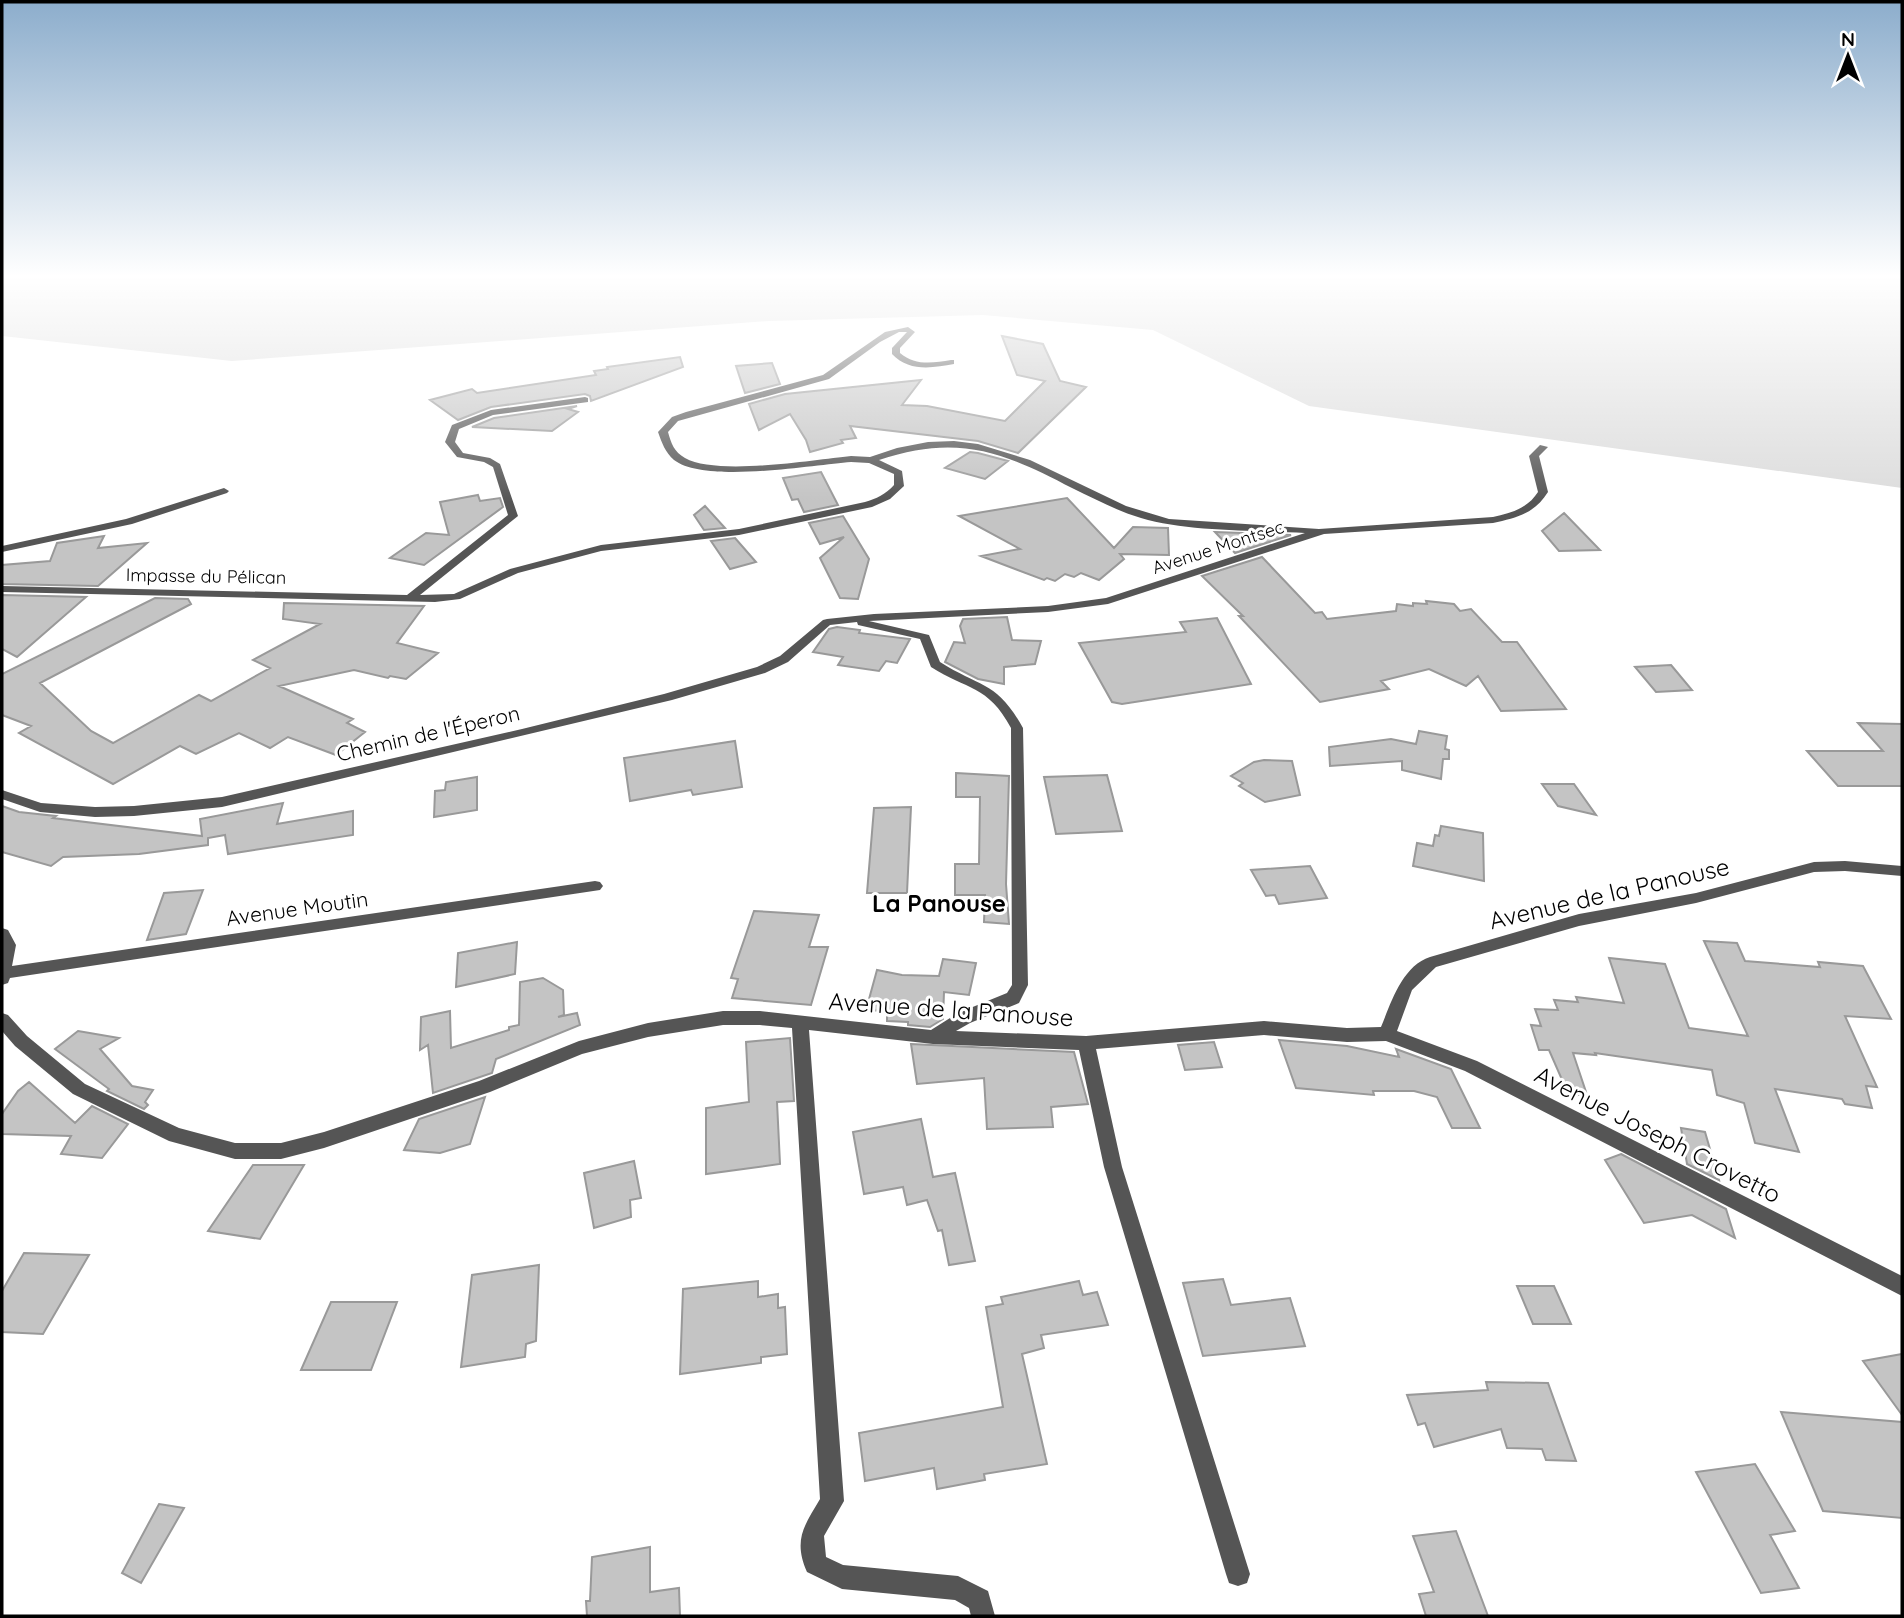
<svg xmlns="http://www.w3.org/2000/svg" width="1904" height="1618" font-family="Quicksand,sans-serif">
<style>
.green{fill:#dcdcdc}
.building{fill:#c4c4c4;stroke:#999;stroke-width:2}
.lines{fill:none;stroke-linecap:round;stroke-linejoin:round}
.street{fill:#555;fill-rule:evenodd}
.labels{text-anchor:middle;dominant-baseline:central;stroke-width:6;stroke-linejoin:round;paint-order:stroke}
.far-street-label{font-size:18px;fill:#000;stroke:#fff}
.street-label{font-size:21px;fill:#000;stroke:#fff}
.near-street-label{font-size:24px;fill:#000;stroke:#fff}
.quarter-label{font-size:24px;font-weight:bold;fill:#000;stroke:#fff}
</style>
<rect width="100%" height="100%" fill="#fff"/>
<path class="green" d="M2,275h1900v213l-593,-82 -156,-76 -170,-15 -214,6 -537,40 -230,-25z"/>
<path class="building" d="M1002,336l41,8 17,37 26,6 -68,66 -40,-12 -128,-15 6,12 -15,2 2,3 -33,9 -4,-12 -16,-26 -31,16 -10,-26 36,-10 136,-14 -19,25 25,1 78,15 40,-40 -28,-6z
M680,357l3,10 -92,34 -1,-5 -5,-2 -94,13 -33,13 -28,-20 42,-11 5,4 119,-18 -2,-4 14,-2 -1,-2z
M772,363l8,21 -35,9 -9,-27z
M577,406l-9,3 10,3 -26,19 -80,-4 22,-9z
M970,452l8,1 30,8 -23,18 -40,-11z
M821,472l17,33 -34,7 -6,-13 -6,1 -9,-22z
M478,495l2,6 20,-3 3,9 -79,58 -34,-7 36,-25 23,2 -9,-33z
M1067,498l47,50 19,-21 35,1 1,27 -49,-1 4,5 -25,21 -18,-7 -7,4 -9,-3 -10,7 -8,-3 -3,2 -63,-24 39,-7 -61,-33z
M705,506l20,22 -21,2 -10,-15z
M1564,513l36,37 -41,1 -17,-20z
M843,516l26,43 -11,40 -18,-1 -20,-40 24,-21 -24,7 -11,-21z
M1215,532l28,1 48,2 -56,18z
M104,536l-6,12 49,-5 -49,43 -96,-2v-19l48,-4 7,-18z
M735,538l21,24 -26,7 -19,-28z
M1262,557l53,56 7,-1 5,7 69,-8 1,-7 16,2v-3l14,1 -1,-3 28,3 6,7 11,-2 31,33h15l49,67 -65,2 -23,-35 -12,10 -37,-17 -48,12 8,8 -69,13 -81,-86h4l-41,-40z
M2,595l84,2 -69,60 -15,-8z
M155,598l33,1 3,5 -151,79 51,48 22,12 86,-48 12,6 59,-33 -17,-8 67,-36 -37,-5 1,-16 140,3 -27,37 41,10 -32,26 -16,-3 -2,2 -34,-8 -75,16 74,33 -6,4 18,9 -29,23 -48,-18 -18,11 -31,-15 -43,21 -16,-8 -67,38 -94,-51 12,-7 -29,-11v-41z
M1007,617l5,23 29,1 -6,23 -31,3v17l-26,-5 -33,-17 9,-20 11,1 -5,-17 3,-7z
M1217,618l34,66 -129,20 -10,-2 -33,-59 107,-11 -6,-10z
M837,627l23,3 -1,3 51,6 -13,24 -11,-2 -7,10 -41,-6 5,-8 -30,-5 16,-23z
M1671,665l21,25 -36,2 -21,-25z
M1858,723l44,1v62h-64l-31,-35h76z
M1419,731l28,5 -2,13 4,1v9h-6l-2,20 -39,-9v-9l-72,5 -1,-19 62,-8 25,5z
M735,741l7,46 -49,8 -2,-5 -61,11 -6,-43z
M1264,760l28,1 8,34 -35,7 -26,-16 4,-3 -12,-7 23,-14z
M956,773l53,3 -3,108 3,40 -25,-2 1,-27h-30v-31h24l1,-67h-24z
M1107,775l15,56 -66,3 -12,-57z
M477,777v33l-43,7 1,-26 10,-1 1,-8z
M1542,784h32l22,31 -38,-9z
M283,803l-6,21 76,-13v24l-125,19 -3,-19 -17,3v7l-69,9 -76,3 -12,9 -49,-14v-46l17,6 37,4 -3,2 149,18 -2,-17z
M911,807l-4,86h-40l7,-85z
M1441,826l42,7 1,48 -71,-15 4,-23 16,3 2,-11 4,1z
M1310,866l17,32 -48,6 -4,-9 -9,1 -15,-26z
M203,890l-17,44 -39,6 17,-47z
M754,911l65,4 -10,32h19l-17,58 -79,-7 6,-19 -7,-1z
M1704,941l33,2 8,18 75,6 -2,-5 45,4 28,53 -46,-3 32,71 -11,-1 6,22 -27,-4 -3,-5 -67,-10 24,63 -44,-9 -11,-40 -27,-8 -5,-25 -117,-17 1,2 -23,-2 13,39 -16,6 -21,-48h-10l-8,-25 10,1 -6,-17 23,1 -4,-10 24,2 -2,-5 48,6 -15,-45 56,6 24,64 59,8z
M517,942l-2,32 -59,13 2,-34z
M943,959l33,4 -7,32 -25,-3 -1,27 -13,8 -22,-2v-3l-21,-1v-10l-21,-1 11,-40 25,5 37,1z
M543,978l20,12 1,25 -6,2 19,-4 3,12 -84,34 -4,14 -59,20 -5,-48 -8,5 1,-33 29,-6 1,37 58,-18v-3l10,-2 1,-43z
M78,1031l41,7 -19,11 32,37 21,4 -8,12 3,3 -4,4 -37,-18 2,-2 -54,-40z
M790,1038l4,63 -17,1 3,62 -74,10v-66l43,-6 -3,-60z
M1279,1040l68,6 52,11 -3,-8 55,20 29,59h-28l-15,-31 -23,-6h-41l1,4 -78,-7z
M1214,1042l8,25 -37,3 -7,-25z
M911,1044l163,8 14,52 -37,3 2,20 -66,2 -3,-51 -67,6z
M29,1082l46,41 17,-17 36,18 -26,34 -41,-4 10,-18 -69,-2v-20l16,-23z
M485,1097l-15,47 -30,9 -36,-3 15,-31z
M921,1119l12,58 22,-4 20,88 -26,4 -7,-35 -4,1 -11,-31 -20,5 -4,-18 -39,7 -11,-62z
M1681,1128l24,4 14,48 -32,-16z
M1621,1154l105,55 9,29 -43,-23 -48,8 -39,-63z
M634,1161l7,37 -11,2 1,17 -37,11 -10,-55z
M253,1165h51l-44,74 -52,-8z
M24,1253l65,2 -46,79 -41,-2v-41z
M539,1265l-3,76 -10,3 -1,13 -64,10 11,-92z
M1223,1279l8,26 59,-7 15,48 -102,10 -20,-73z
M758,1281v16l20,-3v14l7,-1 2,47 -26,3v6l-81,11 3,-85z
M1079,1281l4,14 14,-3 11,33 -67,10 3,13 -22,6 25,110 -63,10 1,6 -48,9 -3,-21 -69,13 -6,-48 144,-26 -17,-100 17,-3 -2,-7z
M1517,1286h37l17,38h-38z
M331,1302h66l-26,68h-70z
M1902,1354v61l-39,-54z
M1486,1382l62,1 28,78 -30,-1 -4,-11 -35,-1 -6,-19 -67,18 -9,-24 -7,2 -11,-30 81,-5z
M1781,1412l121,10v96l-79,-7z
M1755,1464l40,67 -25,4 29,53 -38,5 -65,-121z
M159,1504l25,4 -43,75 -19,-10z
M1456,1531l32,85h-62l-7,-22 15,-2 -21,-56z
M650,1547v45l29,-4 1,28h-93l-1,-15h4l2,-44z"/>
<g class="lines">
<path class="street" d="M908,327l7,5 -15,16v5c15,13 33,10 51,7h3v4c-22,4 -45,8 -62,-10v-6l15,-16h-8l-19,10 -51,37 -151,42 -10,11c3,11 6,20 17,26 32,18 127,2 166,-2l19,1 27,-9 31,-6 26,-1 24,3 52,16 96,46 43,13 150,10 174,-12c18,-4 34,-8 45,-25l-9,-36 11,-11 8,2 -9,9 9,36c-13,21 -31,26 -55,31l-169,11 -216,70 -60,8 -179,9 60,14 11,27c41,26 57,19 83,66l5,257 -9,18 -49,20 -14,8 130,5 178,-15 83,7 34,-1c10,-24 21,-61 49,-70l149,-43 117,-21 118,-31 31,-1 57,5v10l-57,-5 -31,1 -118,31 -117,23 -143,41 -24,23 -15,41 80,30 425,215v20l-437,-225 -79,-30 -39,1 -83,-7 -168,14 26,118 128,407 -3,9 -9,3 -9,-3 -3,-9 -122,-407 -25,-117 -146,-6 -124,-14 35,471 -20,35 2,21 17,8 115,11 30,15 7,25h-24l-2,-8 -14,-8 -113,-11 -35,-17c-14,-32 -3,-46 13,-73l-28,-471 -32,-3h-37l-75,12 -66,17 -92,38 -166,56 -43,11h-46l-66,-18 -96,-47 -58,-48 -13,-15v-18l6,2 19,21 58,48 94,44 56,15h46l43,-11 155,-51 100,-40 69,-18 75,-12h37l171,19 27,-17 49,-20 5,-8 -1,-257c-23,-43 -44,-38 -80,-61l-11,-28 -62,-14 -1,-3 -27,3 -42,37 -23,11 -93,27 -450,107 -88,9 -39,1 -55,-5 -38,-13v-9l39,13 54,4 39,-1 88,-9 300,-68 142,-35 93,-27 23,-11 43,-36 4,-1 47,-5 174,-8 58,-8 199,-65c-50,-3 -118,-1 -164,-15 -24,-7 -46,-19 -69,-30 -70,-37 -115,-54 -193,-28l23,11 2,15 -14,13 -18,8 -133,28 -138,16 -83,22 -58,26 -25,3 -433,-10v-6l405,9 101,-80 -15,-48 -9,-5 -27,-5 -12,-15 7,-17 39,-15 94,-13 3,1v4l-95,13 -34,14 -4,13 8,11 27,5 10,6 18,52 -98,79 34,-1 56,-25 91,-24 138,-16 126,-27c11,-3 21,-8 29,-17v-11l-25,-11 -18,-1c-40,3 -146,22 -177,-2 -9,-8 -12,-17 -16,-28l14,-15 14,-5 137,-37 62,-43z
M224,488l5,3 -2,2 -95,31 -130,28v-6l124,-27z
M595,881l5,1 3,4 -3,4 -590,88 -2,5 -6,2v-57l6,2 8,15 -4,21z"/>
</g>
<linearGradient id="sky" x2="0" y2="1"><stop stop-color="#8cadcc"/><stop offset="0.55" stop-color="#fff"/><stop offset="1" stop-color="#fff" stop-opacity="0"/></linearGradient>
<rect width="1904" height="502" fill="url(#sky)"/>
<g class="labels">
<g class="far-street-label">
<text transform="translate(1218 547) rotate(-18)">Avenue Montsec</text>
<text transform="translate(206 576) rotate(1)">Impasse du Pélican</text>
</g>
<g class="street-label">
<text transform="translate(428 733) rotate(-13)">Chemin de l'Éperon</text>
<text transform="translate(297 908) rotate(-8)">Avenue Moutin</text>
</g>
<g class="near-street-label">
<text transform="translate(1609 893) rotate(-13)">Avenue de la Panouse</text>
<text transform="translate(951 1009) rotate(4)">Avenue de la Panouse</text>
<text transform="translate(1658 1134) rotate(27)">Avenue Joseph Crovetto</text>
</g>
<g class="quarter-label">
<text x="939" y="903">La Panouse</text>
</g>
</g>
<rect width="1904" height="1618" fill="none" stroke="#000000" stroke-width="7"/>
<g transform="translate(1848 56)" stroke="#ffffff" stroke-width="5" paint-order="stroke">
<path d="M0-5L12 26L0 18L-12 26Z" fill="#000000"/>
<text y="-10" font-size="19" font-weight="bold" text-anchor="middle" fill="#000000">N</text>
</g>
</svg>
